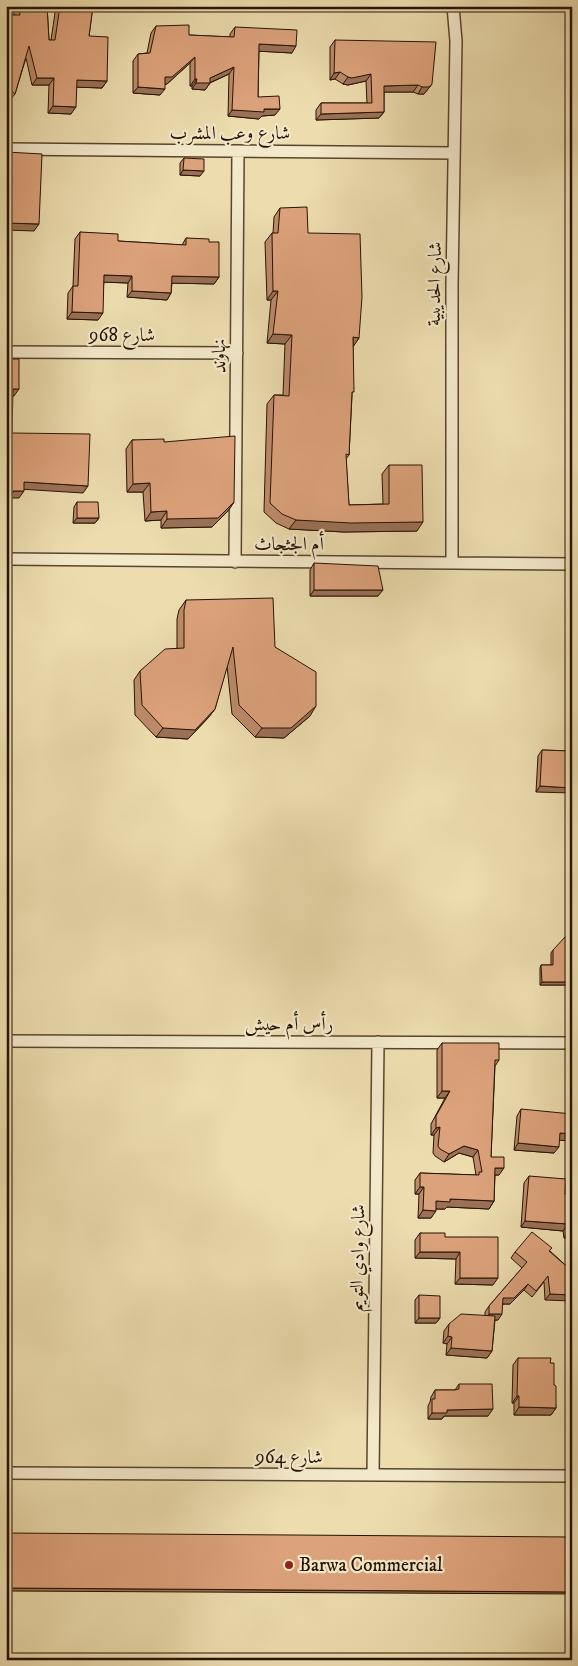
<svg xmlns="http://www.w3.org/2000/svg" width="578" height="1666" font-family="'IM FELL DW Pica',Amiri,serif">
<style>
.lines{fill:none;stroke-linecap:round;stroke-linejoin:round}
.street-casing{stroke:#58452c;stroke-width:14}
.street{stroke:#f3e8ca;stroke-width:11}
.wall{fill:#bd8b6a;stroke:#261301}
.shaded-wall{fill:#9a7156;stroke:#261301}
.building{fill:#dca27b;stroke:#261301}
.poi-dot{fill:#8f2418;stroke:#f3e8ca;stroke-width:2}
.labels{text-anchor:middle;dominant-baseline:central;stroke-width:4.5;stroke-linejoin:round;paint-order:stroke}
.street-label{font-size:19px;fill:#261301;stroke:#f3e8ca}
.poi-label{font-size:19px;fill:#261301;stroke:#f3e8ca;text-anchor:start}
</style>
<rect width="100%" height="100%" fill="#ecdcae"/>
<filter id="stains"><feTurbulence type="fractalNoise" baseFrequency=".004" numOctaves="4"/><feColorMatrix values="0 0 0 0 .2 0 0 0 0 .09 0 0 0 0 .02 0 0 0 .5 -.17"/></filter>
<radialGradient id="worn" r=".72"><stop offset=".6" stop-color="#630" stop-opacity="0"/><stop offset="1" stop-color="#630" stop-opacity=".3"/></radialGradient>
<g class="lines">
<g class="street-casing">
<path id="street" d="M6,149l448,4
M6,352l231,1
M6,559l566,5
M235,562l3,-411
M452,563v-278l4,-244 -3,-35
M6,1041l566,2
M6,1473l566,3
M373,1475l5,-433"/>
</g>
<use href="#street" class="street"/>
</g>
<path class="wall" d="M14,6h33l2,34h2l5,-34h37l-4,30 18,45 -5,7 -26,-1 -5,27 -23,-1 1,-28h-17l-6,-27 -11,36 -5,6 -4,-3v-81l1,-1h7z
M156,26l33,9 41,2v-3l5,-7 57,26 -33,-2 -1,46 17,18 -13,1 -3,3 -31,-3 1,-42 -19,9 -5,7 -13,-1v-3h-2v-23l-23,21h-2l-5,11 -27,-2v-32l5,-7 9,-1 4,-20z
M335,40l97,44 -8,10h-6l-5,-2h-29v20l-5,6 -63,2v-10l5,-7h46l-1,-22 -18,4 -5,-1 -8,-5 -5,1v-33z
M184,158l16,18 -20,-1v-12z
M280,208l28,25 51,105 -6,8 -1,50 -3,59 -3,4 3,46 34,-1 -1,-30 7,-9 28,66 -73,1 -55,-3 -13,-6 -12,-11 3,-108 7,-9h9l2,-51 -18,-1 4,-43h-4l-2,-58 7,-9h1l1,-16z
M80,232l38,9 64,4 4,-7 23,4 10,35 -5,7 -42,-1 -1,10 -4,7 -40,-3 1,-14 -24,-1 -6,38 -31,-1 1,-26 5,-7 2,-47z
M132,440l32,2 70,60 -6,9 -16,16 -51,1v-8l-16,1 -2,-29h-16l-1,-43z
M77,502l22,16 -4,5h-22l1,-16z
M314,563l64,33h-68v-26z
M186,600l89,47 35,69 -26,22 -29,-1 -23,-23 -5,-48 -12,43 -7,9 -20,21 -32,-2 -21,-22 -1,-35 6,-9 37,-23v-29l2,-9z
M542,750l30,1 -36,41 2,-36z
M553,950l19,35h-32v-17l1,-3h10v-12z
M442,1043l57,17 -4,6 -4,91 8,18h-4l-1,26 -5,8 -42,-2 -2,2h-9l-5,9h-13l1,-24h-4v-14l5,-7 56,2 -3,-18 -14,-4 -15,9 -9,-6 -2,-3 1,-18h-3v-11l14,-26h-8v-48z
M521,1109l38,31 -5,13 -40,-3 3,-34z
M529,1176l36,18h7v45l-8,-1 -1,-7 -42,-4 3,-44z
M420,1233l25,4 48,48 -38,-1 1,-25 -41,-1v-18z
M550,1251l22,20 -27,29 -1,-18 -12,15 -8,-7 -14,14h-7l-5,16h-3l-3,31 -5,7 -41,-3 1,-11 -4,-1 1,-12 5,-7 36,-8v-4l4,-6 33,-38 -11,-10 4,-6z
M419,1295l21,23 -4,5h-21v-23z
M518,1358l32,5 4,22 2,23 -5,7h-37v-12h-2l1,-38z
M459,1384l29,32h-44l-2,3h-14v-13l2,-4 1,-5 4,-7h20z"/>
<path class="shaded-wall" d="M259,44l37,2 -4,7 -37,-2z
M195,57l-5,6 -23,21h-6l4,-7z
M234,67l-5,7 -20,9h1l-5,7 -13,-1 4,-6 14,-5z
M340,72l-5,7 -5,1 4,-7z
M371,74l-5,7 -18,4 -5,-1 5,-7z
M37,78h17l-5,7h-17z
M195,79h2l-5,7h-2z
M77,80l30,1 -5,7 -30,-1z
M432,84l-8,10h-6l4,-7z
M418,85l-5,7h-34l5,-6z
M138,87l27,2 -5,6 -27,-2z
M53,106l23,1 -5,7 -23,-1z
M280,109l-5,6 -13,1 -3,3 -31,-3 4,-6z
M384,112l-5,6 -63,2 5,-6z
M183,170l21,1 -4,5 -20,-1z
M6,223l33,1 -5,7 -28,-1z
M104,275l28,1 -4,7 -29,-1z
M172,276l47,1 -5,7 -47,-1z
M132,291l39,2 -4,7 -40,-3z
M273,291h5l-7,9h-4z
M72,312l31,1 -5,7 -31,-1z
M273,334l19,1 -7,9 -18,-1z
M353,337l6,1 -6,9z
M13,389h6l-5,7h-6z
M24,482l64,4 -5,7 -64,-4z
M150,483l-7,9h-16l6,-8z
M13,491h11l-5,7h-9l-2,2h-2v-4l2,-3z
M234,502l-6,9 -16,16 -51,1 6,-9z
M167,511l-6,9 -16,1 6,-9z
M77,518h22l-4,5h-22z
M296,520l127,2 -6,9 -73,1 -55,-3z
M314,590h69l-5,6h-68z
M316,706l-6,10 -26,22 -29,-1 7,-9z
M215,709l-7,9 -20,21 -32,-2 7,-9z
M540,786l32,2v5l-36,-1z
M542,982h30v3h-32z
M442,1091h8l-5,7h-8z
M440,1127l-6,8h-3l5,-7z
M560,1133l12,1v7l-17,-1z
M518,1143l41,4 -5,6 -40,-3z
M464,1146l14,4 -5,7 -14,-4 -15,9 5,-8z
M495,1168h9l-5,7h-9z
M420,1187h4l-5,7h-4z
M450,1199l44,2 -5,8 -42,-2 -2,2h-14l5,-8z
M423,1210l13,1 -5,7h-13z
M525,1221l43,3 -5,7 -42,-4z
M568,1232h4v7l-8,-1z
M420,1252h40l-4,7 -41,-1z
M460,1278h38l-5,7 -38,-1z
M528,1284l-4,6 -14,14h-12l5,-6z
M550,1294l22,1v6l-27,-1z
M489,1314h13l-4,6h-13z
M419,1318h21l-4,5h-21z
M448,1336l4,1 -5,7 -4,-1z
M451,1348l41,3 -5,7 -41,-3z
M517,1396h2l-5,7h-2z
M519,1407l37,1 -5,7h-37z
M493,1409l-5,7h-44l-2,3h-14l4,-6 15,-3z
M6,1588l566,4v2l-566,-3z"/>
<path class="building" d="M19,6h28l2,34h6l5,-34h33l-4,30 19,1 -1,44 -30,-1 -1,27 -23,-1 1,-28h-17l-8,-32 -14,48 -9,-8 1,-71h13z
M189,25v10l45,2 1,-10 62,3 -1,16 -37,-2 -1,53 21,-1 1,13h-16v3l-32,-2 2,-43 -24,11v5h-14l1,-4h-2v-22l-23,20h-7v12l-27,-2v-33l12,-1 6,-27z
M335,40l101,2 -4,42 -3,3h-7l-4,-2 -34,1v26l-63,2v-11h51l-1,-29 -19,4 -4,-1 -8,-5 -6,1z
M6,152l36,2 -3,70 -33,-1z
M184,158l20,1v12l-21,-1z
M307,207l1,26 52,1 2,63 -3,41 -6,-1 1,55h-2l-3,63 -3,-1 3,51 40,-1v-39h33l1,57 -72,1 -55,-3 -14,-6 -12,-11 4,-108 15,1 3,-61 -19,-1 5,-43h-5l-1,-58h6l2,-25z
M80,232l38,2v7l68,4v-7l23,1v3h10v35l-47,-1 -1,17 -39,-2v-15l-28,-1 -1,38 -31,-1 1,-26h5z
M6,359h13v30h-6l-1,44 78,1 -2,52 -64,-4v9h-11v2h-5v5h-2z
M235,436l-1,66 -16,16 -51,1v-8l-16,1 -1,-29 -17,1 -1,-44 32,-1v3z
M77,502h21l1,16h-22z
M314,563l64,3 5,24h-69z
M273,598l2,49 41,25v34l-25,22h-29l-23,-23 -6,-58 -18,62 -20,21 -32,-2 -21,-23 -2,-34 25,-22 19,-1v-38l2,-10z
M542,750l30,1v37l-32,-2z
M565,937h7v45h-30l-1,-17h12v-15z
M442,1043h57v17h-4l-4,97h13v11h-9l-1,33 -44,-2v3l-14,-1v10l-13,-1 1,-23h-4v-14l59,2v-3h3l-4,-22 -14,-4 -15,8 -9,-5 -2,-3 2,-19 -4,1v-12l14,-25h-8z
M521,1109l51,5v20l-12,-1 -1,14 -41,-4z
M529,1176l37,3 -1,15h7v38h-4v-8l-43,-3z
M532,1232l20,16 -3,3 23,20v24l-22,-1 -2,-18 -12,15 -8,-7 -14,14h-11l-1,16h-13v-8l38,-44 -12,-10z
M420,1233h25v4h53v41h-38v-26h-40z
M419,1295l21,1v22h-21z
M461,1314l34,2 -3,35 -41,-3 1,-11 -4,-1 1,-12z
M518,1358h33l-1,5h4v22l2,1v22l-37,-1v-11h-2z
M459,1384h33l1,25 -46,1v3h-15v-14h3v-9h20l4,-1z
M6,1533l566,4v55l-566,-4z"/>
<circle class="poi-dot" cx="289" cy="1565" r="5"/>
<g class="labels">
<g class="street-label">
<text x="230" y="133">شارع وعب المشرب</text>
<text transform="translate(435 284) rotate(-89)">شارع الحديبية</text>
<text x="122" y="335">شارع 968</text>
<text transform="translate(219 356) rotate(-90)">نهاوند</text>
<text x="289" y="544">أم الجثجاث</text>
<text x="289" y="1024">رأس أم حيش</text>
<text transform="translate(358 1258) rotate(-89)">شارع وادي التويم</text>
<text x="289" y="1457">شارع 964</text>
</g>
<g class="poi-label">
<text x="299" y="1565">Barwa Commercial</text>
</g>
</g>
<rect width="578" height="1666" fill="none" stroke="#ecdcae" stroke-width="25"/>
<rect x="8" y="8" width="563" height="1651" fill="none" stroke="#261301" stroke-width="2.5"/>
<rect x="12" y="12" width="553" height="1641" fill="none" stroke="#261301"/>
<rect width="100%" height="100%" filter="url(#stains)"/>
<rect width="100%" height="100%" fill="url(#worn)"/>
</svg>
